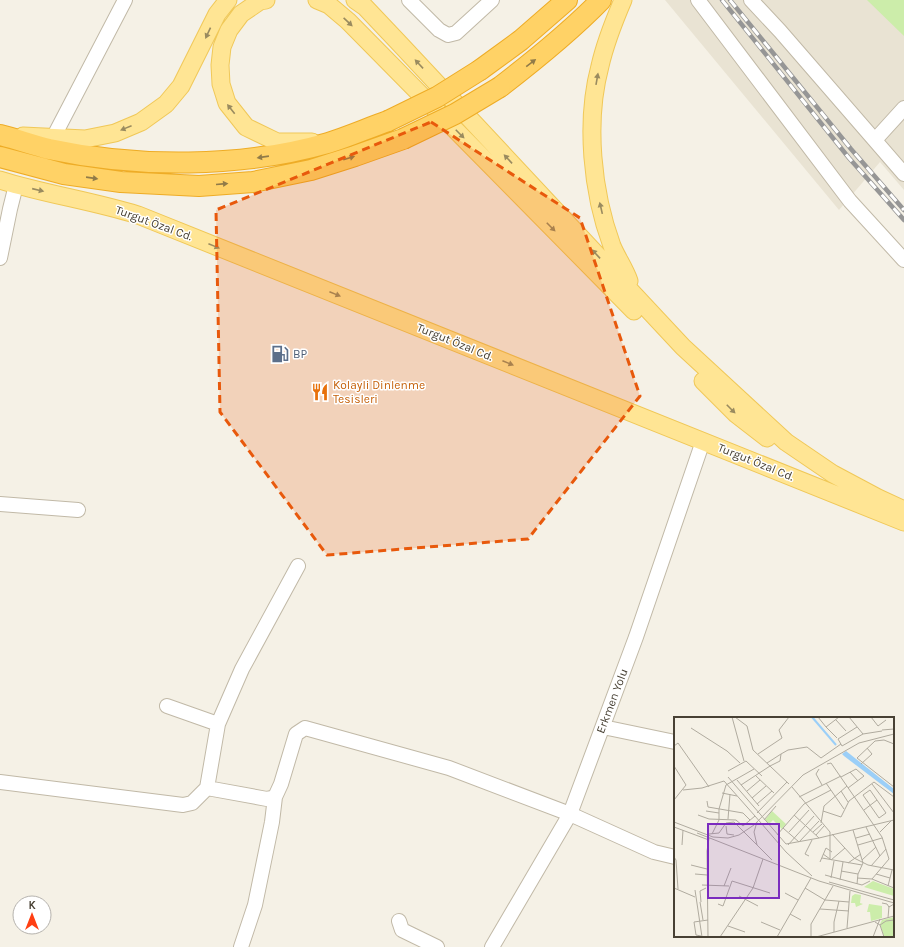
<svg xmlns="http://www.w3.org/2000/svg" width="904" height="947" font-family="Karla,sans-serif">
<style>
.residential{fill:#e9e3d3}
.green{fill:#ccedaa}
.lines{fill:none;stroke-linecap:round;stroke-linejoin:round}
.minor-casing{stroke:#c1b9a7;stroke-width:16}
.major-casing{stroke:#f0c858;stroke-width:19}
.highway-casing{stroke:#eeac26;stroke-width:22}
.minor{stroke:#fff;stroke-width:14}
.major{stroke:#ffe594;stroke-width:17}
.highway{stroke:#ffd266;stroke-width:20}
.rail-casing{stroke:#969696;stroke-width:4.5}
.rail{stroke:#fff;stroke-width:3;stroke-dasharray:9;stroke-linecap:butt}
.highway-bridge-casing{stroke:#eeac26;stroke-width:22;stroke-linecap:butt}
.highway-bridge{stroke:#ffd266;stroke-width:20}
.oneway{fill:#9a8b5f}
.oneway2{fill:#917b48}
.marked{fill:#e8590c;fill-opacity:0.2;stroke:#e8590c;stroke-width:3;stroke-dasharray:8 5;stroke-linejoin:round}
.labels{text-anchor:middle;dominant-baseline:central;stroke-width:3;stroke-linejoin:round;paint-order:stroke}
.street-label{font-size:12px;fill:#484134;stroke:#fff}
.service-label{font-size:12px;fill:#4e5e75;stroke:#fff;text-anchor:start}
.food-label{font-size:12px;fill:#c56008;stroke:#fff;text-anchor:start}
.inset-river{fill:none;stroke:#9bcff8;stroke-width:2}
.inset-road{fill:none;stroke:#b0ab9f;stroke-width:1}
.view{fill:#7b2cbf;fill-opacity:0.15;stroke:#7b2cbf;stroke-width:2}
.inset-edge{fill:none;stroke:#484134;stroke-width:2}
</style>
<rect width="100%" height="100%" fill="#f5f1e6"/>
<path class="residential" d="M665,0h239v190l-24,-28 -41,48z"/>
<path class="green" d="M867,0h37v36z"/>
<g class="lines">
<g class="minor-casing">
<path id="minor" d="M409,0l30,30 9,5 8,-2 36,-33
M698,0l152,201 54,59
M751,0l29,31 124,143
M53,138l72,-138
M875,140l29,-32
M0,258l10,-49 6,-24
M0,504l78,6
M167,706l51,18
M603,727l72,15
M0,782l183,23 9,-2 15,-15 11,-64 24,-55 56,-103
M207,788l60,11 8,-2
M399,921l3,9 35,17
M241,947l14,-42 17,-83 3,-25 6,-13 15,-50 9,-6 144,40 121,46 84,38 21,5
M492,947l78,-133 66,-177 67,-196"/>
</g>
<g class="major-casing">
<path id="major" d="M266,0l-6,1 -19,13 -12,16 -7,17 -2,18 1,19 6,19 19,24 31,15h35
M317,0l12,5 19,16 286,290
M355,0l10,7 35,37 283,303 103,95 47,32 45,24 24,11
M623,0c-9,21 -18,44 -23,66 -15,56 -8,126 12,180 5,12 13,23 17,35
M23,136l62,3 30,-6 26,-11 25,-18 15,-18 36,-72 11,-14
M0,180c45,14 93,21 138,35l766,307
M703,381l33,33 31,24"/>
</g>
<g class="highway-casing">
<path id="highway" d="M480,70l41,-30 46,-40
M500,87c35,-27 70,-55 101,-87
M0,135c16,4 33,10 49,14 88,19 192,19 279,-6 20,-6 40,-15 60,-22
M0,157l64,17 57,8 78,4 54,-4 58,-12 44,-14 48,-17"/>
</g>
<use href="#minor" class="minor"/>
<use href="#major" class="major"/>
<use href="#highway" class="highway"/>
<g class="rail-casing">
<path id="rail" d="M722,0l127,158 55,62
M730,0l121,149 53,61"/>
</g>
<use href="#rail" class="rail"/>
<g class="highway-bridge-casing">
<path id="highway-bridge" d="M388,121l49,-24 43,-27
M403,139l52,-25 45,-27"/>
</g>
<use href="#highway-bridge" class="highway-bridge"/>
</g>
<defs><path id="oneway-solid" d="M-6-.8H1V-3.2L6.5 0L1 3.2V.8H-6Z"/></defs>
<g class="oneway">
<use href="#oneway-solid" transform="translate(348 22) rotate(43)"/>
<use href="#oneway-solid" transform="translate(208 33) rotate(115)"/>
<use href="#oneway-solid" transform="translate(419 64) rotate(-133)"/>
<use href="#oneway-solid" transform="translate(597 79) rotate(-80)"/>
<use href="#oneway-solid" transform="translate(231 109) rotate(-128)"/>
<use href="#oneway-solid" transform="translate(126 128) rotate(158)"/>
<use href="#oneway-solid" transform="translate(460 134) rotate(45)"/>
<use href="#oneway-solid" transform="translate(508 159) rotate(-133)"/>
<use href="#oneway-solid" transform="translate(38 190) rotate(13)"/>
<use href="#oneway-solid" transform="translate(601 208) rotate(-103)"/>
<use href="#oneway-solid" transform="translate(551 227) rotate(45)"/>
<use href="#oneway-solid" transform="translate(214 246) rotate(22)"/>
<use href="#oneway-solid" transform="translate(596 254) rotate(-133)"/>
<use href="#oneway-solid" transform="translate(335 294) rotate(22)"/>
<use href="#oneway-solid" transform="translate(508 363) rotate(22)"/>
<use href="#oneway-solid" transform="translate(731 409) rotate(45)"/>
</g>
<g class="oneway2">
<use href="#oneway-solid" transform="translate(531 63) rotate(-37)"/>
<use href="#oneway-solid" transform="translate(263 157) rotate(172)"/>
<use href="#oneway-solid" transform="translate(349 158) rotate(-17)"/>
<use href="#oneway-solid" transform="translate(92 178) rotate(8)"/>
<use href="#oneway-solid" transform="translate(222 184) rotate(-5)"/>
</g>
<path class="marked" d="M431,122l149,96 60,178 -112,143 -201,16 -107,-143 -4,-202z"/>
<defs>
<g id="fuel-bare" transform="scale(1.38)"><path d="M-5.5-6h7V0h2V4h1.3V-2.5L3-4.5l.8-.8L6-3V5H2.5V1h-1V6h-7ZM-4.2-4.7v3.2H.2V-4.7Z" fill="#5c6f8a" stroke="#fff" stroke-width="2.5" paint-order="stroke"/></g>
<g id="restaurant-bare" transform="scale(1.38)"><path d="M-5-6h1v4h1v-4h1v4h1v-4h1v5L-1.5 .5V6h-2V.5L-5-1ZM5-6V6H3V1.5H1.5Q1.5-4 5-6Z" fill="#e8710a" stroke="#fff" stroke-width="2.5" paint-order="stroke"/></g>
</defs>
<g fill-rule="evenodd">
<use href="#fuel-bare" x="280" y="354"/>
<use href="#restaurant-bare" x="320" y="392"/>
</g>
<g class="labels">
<g class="street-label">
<text transform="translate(154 223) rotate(20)">Turgut Özal Cd.</text>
<text transform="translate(455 342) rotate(22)">Turgut Özal Cd.</text>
<text transform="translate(756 462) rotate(22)">Turgut Özal Cd.</text>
<text transform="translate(612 701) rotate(-69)">Erkmen Yolu</text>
</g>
<g class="service-label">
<text x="293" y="354">BP</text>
</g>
<g class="food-label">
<text x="333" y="385">Kolayli Dinlenme<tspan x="333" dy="14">Tesisleri</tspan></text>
</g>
</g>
<g transform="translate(674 717)">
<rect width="220" height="220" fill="#f5f1e6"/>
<path d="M98,94l14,13 -4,5 -9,-9 -4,4 -4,-4zM199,164l21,8v7l-30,-9zM181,177l6,1 -1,8 3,1 -7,3 -1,-4h-4l1,-7zM195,187l13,2v12l-11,3 -1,-9h-3zM220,200v20h-10l-4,-13 2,-4z" fill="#ccedaa"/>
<path d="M172,34l48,38v5l-50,-38 -2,-2z" fill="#9bcff8"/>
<path class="inset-river" d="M138,0l24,28"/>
<path class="inset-road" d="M58,0l12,44M61,0l12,9 6,24 36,34M144,0l8,10 13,-10M175,0l14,17 19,-3M197,0l7,9 8,-6M162,3l10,11M152,10l11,11M183,10l-19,12 4,7 21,-12M17,11l36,23 13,12M208,13l12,-1M220,27l-10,-4 -9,1 -18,17 37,29M0,29l4,-3 31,44M84,37l24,-16 -3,-8 10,-13M93,46l14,-9M153,47l4,-1 51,74 7,22 -17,20M187,47l11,-10 -5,-6M0,49l12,19 -12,15M96,49l10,-5 1,-7 7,-4 19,-3 14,11 20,-14M145,52l-3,5 6,11M54,54l18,-10 16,15M176,55l8,9M82,59l18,17M54,60l58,67 33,-6M167,60l15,-8 8,7 -16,12M63,63l22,26M152,66l18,26M198,67l22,29M67,68l29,-19M118,70l38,45v27l-7,-5M9,73l19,-2 22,-7 31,35 -12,10 -7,-6 -27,-1 -11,-4M196,73l16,23 -7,5 -16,-23zM73,74l13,-11M167,74l7,11M48,76l15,3M125,80l42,-21M78,81l14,-12M33,84l1,6 35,6 7,7M83,87l15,-13M190,93l13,-10M32,94l13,2M149,94l18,6 8,-16 25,-19 20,15M83,96l30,-31M120,98l25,23 75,-18M81,99l31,36 26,24M54,102l2,-25M90,103l12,-14M0,105l39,15 15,1 11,-3 15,-10 49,-50 56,-32 35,-9M147,106l3,-17 23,-20M52,109l1,8 7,1M0,110l35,13M192,110l14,29M109,111l16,14 20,-21M179,113l10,33 -5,11 -1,10M115,115l20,-22M139,115l9,-8M206,115l11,-11M23,116l122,48 75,22M35,117l10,-1 7,-10 8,-1 38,38M38,117l7,-14v-11l7,-24 28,-16M158,117l22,24 14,7 26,5M103,118l27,-31 27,-14M142,118l8,-9M182,121l14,-4M8,128l1,-15M83,128l-3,-13 3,-10M114,128l26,-29M184,128l24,-7M135,139l-4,-2 7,-14M0,140l2,3 2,29M148,141l40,7M157,143l14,-12M188,143l14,-13M146,145l6,-14 6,4M174,146l13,-9M17,148l16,4M197,149l15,-17M167,154l17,3M21,157l12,1M202,157l14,4M151,158l37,10 8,-4M157,161l3,-17M183,161l15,1 22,9M166,163l3,-18M155,165l65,18M28,168l27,1M50,169l7,-18M214,169l4,-16M0,171l21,9M131,171l20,12 24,2M21,173l7,47M111,176l13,7M65,179l19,10M26,185l3,18M27,185l-1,-11 6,-3M208,186l5,1 2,3 5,-3M44,187l5,2 9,-25 38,12M146,192l29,2M116,197l11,6M214,201l1,-12M87,205l19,8M201,205l5,3 4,12M206,208l6,-4 8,-1M54,209l17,6M173,211l3,-37M160,215v-10l5,-21M27,219l-5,-1 -2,-13 14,-2M34,220l-1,-86 2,-13M46,220l33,-49 10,-29M103,220l34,-59M137,220v-13l22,-38M142,220l78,-21M199,220l7,-18"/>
<path class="view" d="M34,107h71v74h-71z"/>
<rect width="220" height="220" class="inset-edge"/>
</g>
<g transform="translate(32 915)"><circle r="19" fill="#ffffff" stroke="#b6b3ae"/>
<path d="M0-3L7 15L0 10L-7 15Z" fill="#ff3f12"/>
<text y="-6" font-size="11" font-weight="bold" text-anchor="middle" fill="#484134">K</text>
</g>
</svg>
